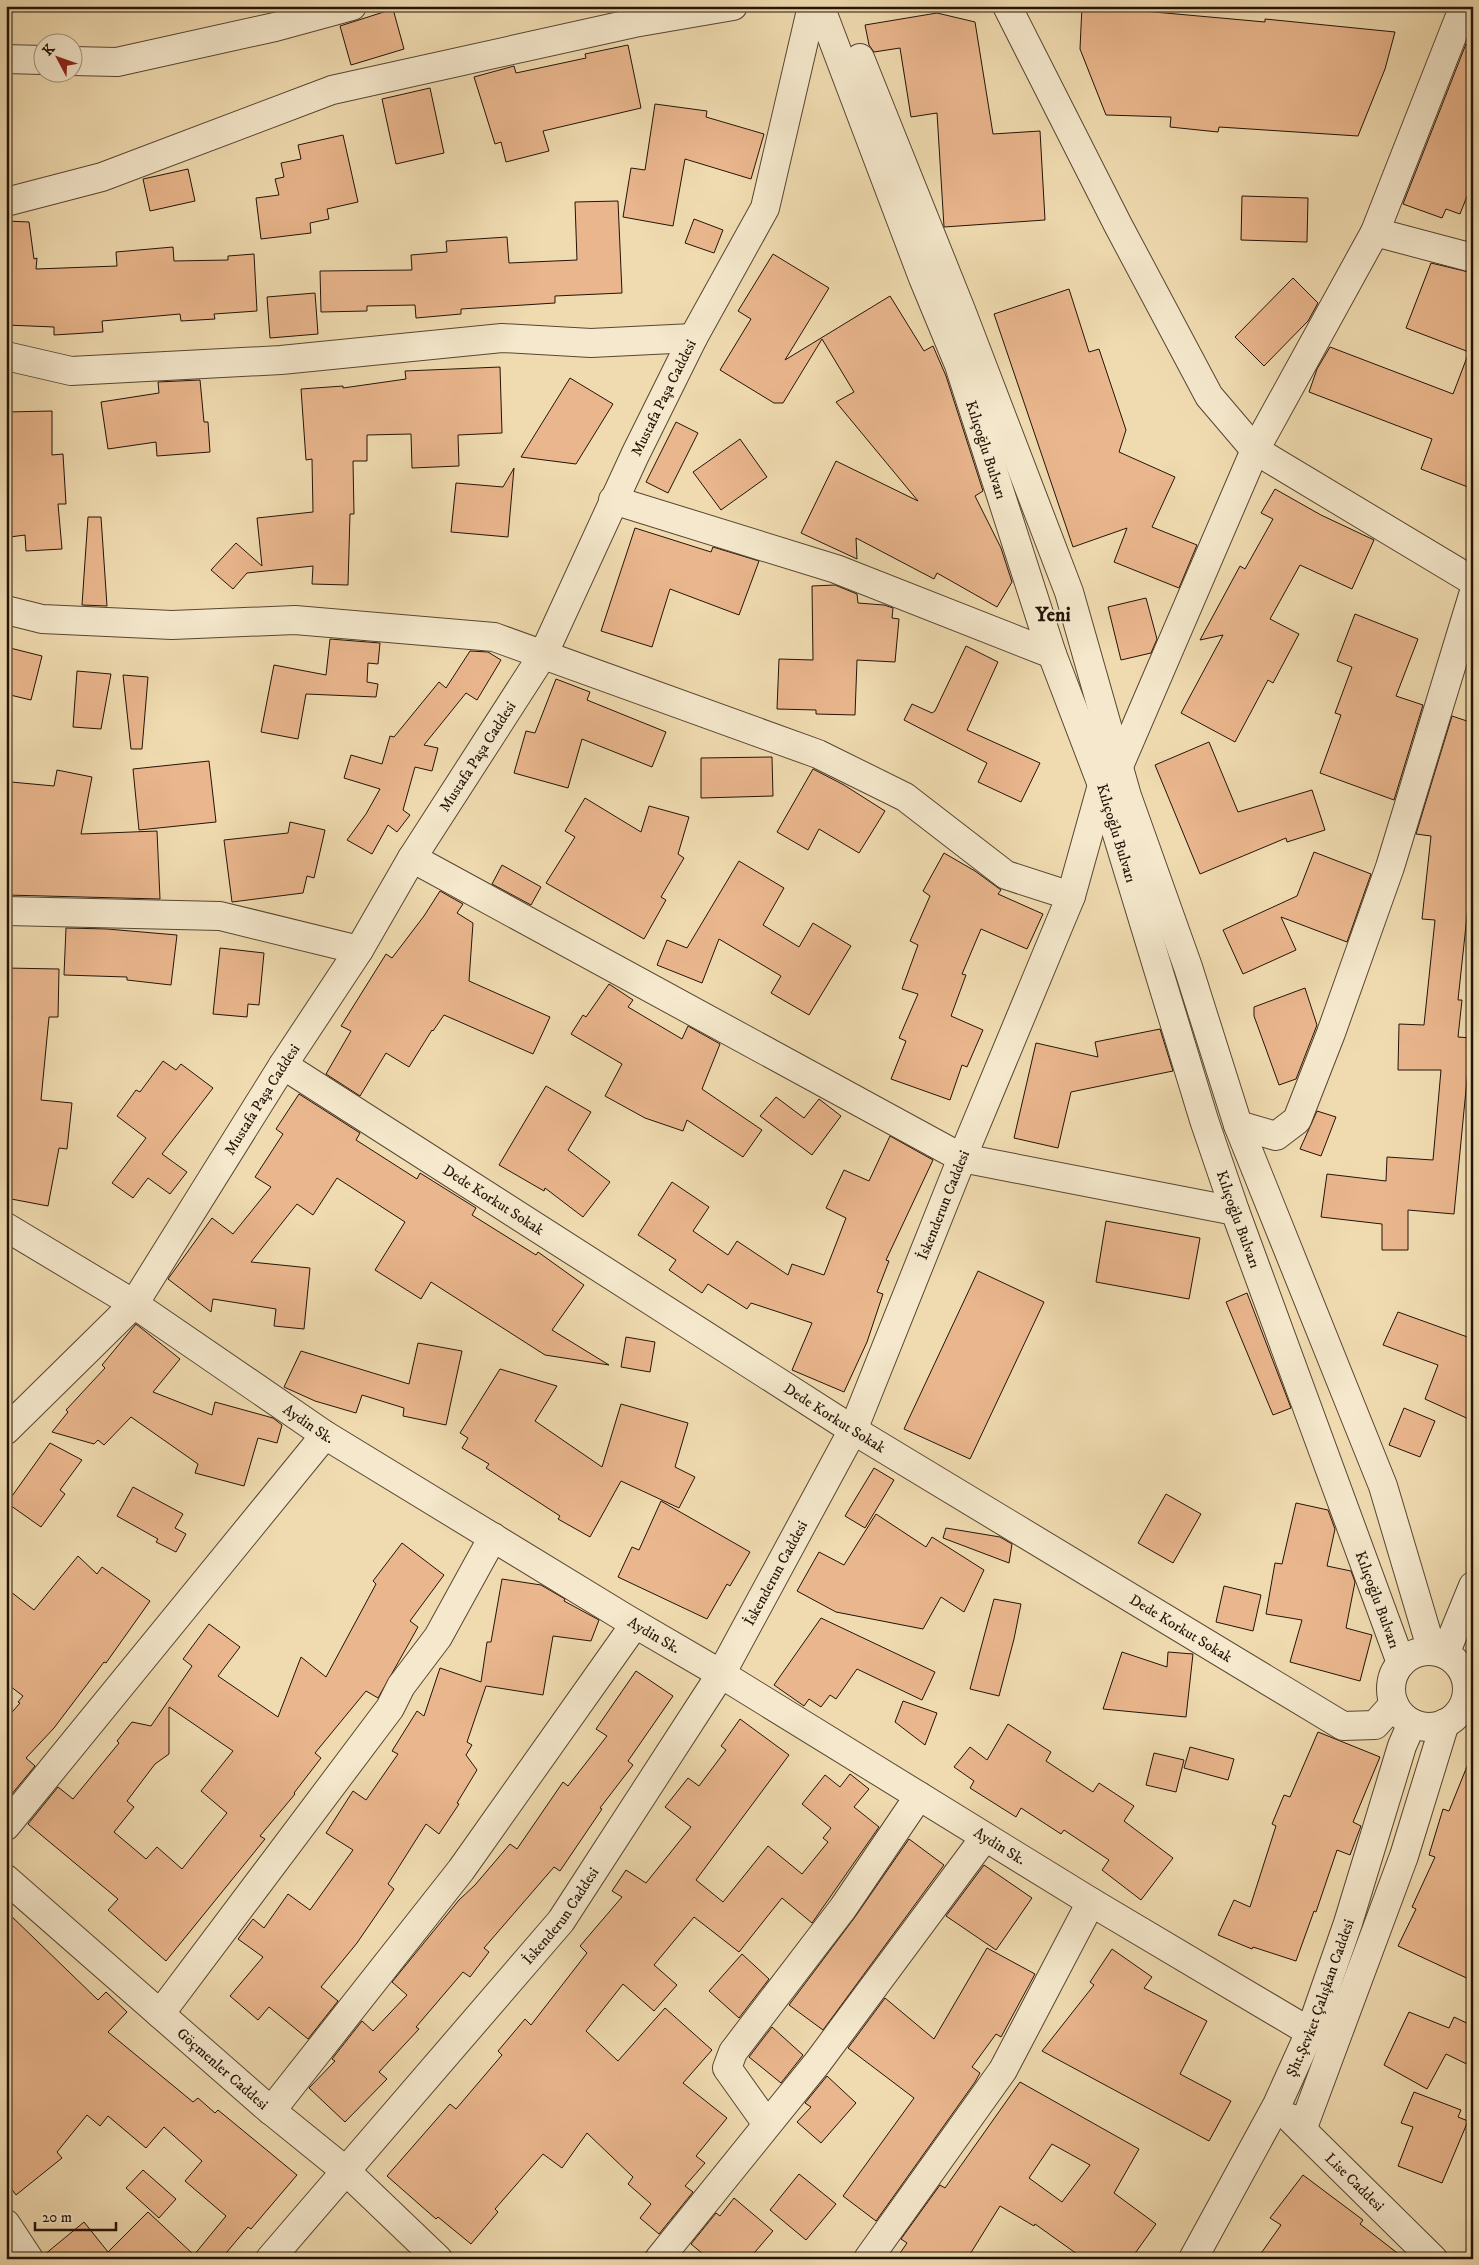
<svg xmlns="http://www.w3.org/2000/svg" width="1479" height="2265" font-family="'IM FELL DW Pica',serif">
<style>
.building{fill:#eab68d;stroke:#241407;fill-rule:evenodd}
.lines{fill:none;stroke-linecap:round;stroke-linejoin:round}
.minor-casing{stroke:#574631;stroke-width:30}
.minor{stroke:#f5e8cc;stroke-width:28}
.labels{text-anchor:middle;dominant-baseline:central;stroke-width:4;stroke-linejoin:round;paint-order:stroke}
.street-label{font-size:15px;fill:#241407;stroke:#f5e8cc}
.district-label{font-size:20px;font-weight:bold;fill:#241407;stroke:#f5e8cc}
</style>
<rect width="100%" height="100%" fill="#f0dbb0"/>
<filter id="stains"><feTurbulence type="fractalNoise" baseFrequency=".004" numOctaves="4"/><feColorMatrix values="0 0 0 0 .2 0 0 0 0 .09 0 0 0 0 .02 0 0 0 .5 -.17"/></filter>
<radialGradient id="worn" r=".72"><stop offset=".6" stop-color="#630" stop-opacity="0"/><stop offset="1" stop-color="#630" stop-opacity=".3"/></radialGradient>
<path class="building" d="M1082,6h61v5l122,11v-3l130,13 -10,37 -27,67 -139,-9 -1,5 -48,-5 1,-10 -65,-2 -26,-66z
M393,9l11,40 -53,16 -11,-39z
M937,13l38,9 18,112 47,-3 5,89 -101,7 -7,-114 -26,4 -11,-69 -26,4 -5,-7 -4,-20z
M1466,44l7,3v134l-13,33 -14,-5 -4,9 -39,-14z
M628,45l13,63 -98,23 6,20 -43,11 -5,-20 -6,2 -21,-67 40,-11 2,7 70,-15 -1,-4z
M430,88l14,65 -48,11 -14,-65z
M655,104l52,7 -1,6 58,17 -13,45 -66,-20 -12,67 -50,-9 8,-49 14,2z
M343,135l15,67 -31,7 2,10 -19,4 1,10 -50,6 -5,-41 23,-3 -4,-16 9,-2 -3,-14 20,-4 -3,-14z
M188,169l7,32 -45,10 -7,-32z
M1242,196l66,2 -1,44 -66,-2z
M618,201l4,92 -67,3v7l-94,6v5l-45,4 -1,-13 -48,1v5l-46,1 -1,-41 92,-1 -1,-15 36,-3 -1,-11 61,-4 2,26 68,-3 -2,-58z
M694,219l29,11 -9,23 -29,-10z
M6,221l23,1 5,37 3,-1 -1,11 81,-3 -1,-14 57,-5 1,14 54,-1v-4l26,-2 3,57 -43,3 1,5 -34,2 -1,-7 -78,7 1,11 -49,3v-8l-48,-2z
M773,254l56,34 -44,72 105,-64 34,55 9,-5 13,30 37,115 -8,5 26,52 11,34 -15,25 -60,-34 -3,6 -78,-41 1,21 -56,-26 35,-72 82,40 -82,-99 18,-10 -32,-53 -39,64h-9l-54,-33 31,-51 -13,-8z
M1431,263l42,10v216l-52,-20 11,-30 -123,-47 8,-23 13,-22 123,47 16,-42 -63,-24z
M1293,278l25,25 -10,18 -44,45 -29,-29z
M1069,289l20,63 10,-3 27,81 -7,22 56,25 -23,50 45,18 -18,43 -65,-26 13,-34 -54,19 -79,-233z
M315,293l3,41 -48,4 -3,-41z
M500,367l2,66 -44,2 1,31 -47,2 -1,-34 -44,1v26h-14l1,53h-4l-2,71 -36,-1 1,-18 -66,7 -14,16 -22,-19 25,-27 26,23 -5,-48 56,-6 -1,-53 -6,1 -5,-71 42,-3v2l63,-9 -1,-8z
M570,378l43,26 -37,60 -55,-7z
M200,380l4,42h4l2,30 -53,4 -1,-14 -48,7 -7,-47 58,-9 -1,-11z
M52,411v44l11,-1 3,50h-8l4,45 -36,2 -1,-16 -15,2 -4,-51v-74z
M676,422l22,11 -30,60 -22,-11z
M740,439l27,38 -46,33 -28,-38z
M514,468l-6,69 -57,-5 5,-49 47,4z
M1275,489l46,26 53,25 -22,49 -52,-24 -30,54 29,15 -26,49 -5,-3 -33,62 -54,-29 42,-78 -23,5 40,-74 5,3 28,-50 -12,-6z
M88,517h13l6,89 -25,-1z
M635,528l76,24 2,-5 46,14 -20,54 -69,-26 -18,58 -51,-16z
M835,585l22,9 1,9 26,2 9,3 -1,10 7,1 -4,43 -38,-2 -2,55 -39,-1v-4l-39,-1 2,-50 34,1 -1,-74z
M1146,598l11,41 -6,14 -30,7 -13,-53z
M1355,614l63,25 -22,57 27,9 -29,95 -74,-27 21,-58 -6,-2 17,-46 -15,-6z
M330,639l50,4 -2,21 -10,-1 -1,19 11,2 -2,13 -70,-3 -8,45 -37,-7 13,-67 52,10z
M966,646l32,16 -31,68 73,33 -19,39 -43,-20 9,-19 -83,-43 8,-16 20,9 3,-2z
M6,647l36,9 -11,44 -25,-6z
M470,651l18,1 13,8 -24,40 -11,-7 -42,52 14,3 -6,23 -17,-4 -12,43 7,5 -13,17 -9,-7 -16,29 -25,-14 19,-26 14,-25 -36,-11 7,-23 31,9 8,-28 4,1 45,-55 7,6z
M77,671l34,3 -10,55 -28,-2z
M123,675l25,2 -6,72h-11z
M556,679l34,13 -3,8 79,32 -14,35 -70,-28 -14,49 -54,-15 12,-42 9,2z
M1452,716l21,7v137l-15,140h4l-4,37 13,1 -17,176 -46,-4v40h-26v-26l-61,-7 6,-43 59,7 1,-24 46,3 8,-90h-43l1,-46 25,1 11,-105 -13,-1 9,-83 -15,-2z
M1209,742l29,70 74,-22 13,40 -38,12 -1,-4 -86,36 -45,-109z
M772,757l1,39 -72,2v-40z
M209,761l7,61 -77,8 -6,-61z
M813,769l31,16 41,26 -26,42 -40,-24 -11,21 -31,-18z
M57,770l35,7 -11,57 76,-3 3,68 -154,-4v-63l5,-50 43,4z
M585,798l56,34 8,-26 40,11 -11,37 6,4 -23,39 5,3 -22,39 -98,-56 29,-46 -10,-6z
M290,822l35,8 -11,48 -7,-2 -4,17 -71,9 -8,-62 64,-7z
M1314,852l57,22 -24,68 -66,-25 15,33 -53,24 -20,-44 74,-34z
M944,853l31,18 26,19 -3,4 45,20 -16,35 -46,-20 -19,45 4,1 -15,41 32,14 -16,37 -5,-2 -12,35 -59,-21 15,-38 -7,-3 19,-44 -16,-5 16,-44 -8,-4 20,-45 -7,-5z
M739,861l45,27 -21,37 36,22 14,-24 38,23 -42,69 -38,-22 10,-17 -62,-37 -17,44 -45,-18 10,-25 20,8z
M502,865l39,22 -10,18 -39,-21z
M440,891l23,13 -6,9 16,10 -4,58 81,36 -17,37 -89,-39 -11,16 -1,-1 -23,37 -23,-14 -26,43 -34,-22 25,-43 -10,-5 45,-72 6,4 32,-42z
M66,928l41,1 70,6 -6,50 -44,-5v-3l-63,-2z
M220,948l44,5 -5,52 -11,-1 -1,13 -34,-3z
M6,968l53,1 -1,48h-9l-8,83 31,3 -5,46 -8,-1 -11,58 -42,-8v-132l6,-50h-6z
M609,984l24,16 -5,7 54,32 6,-13 32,18 -18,45 60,41 -19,27 -56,-37 -4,11 -38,-13 -40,-22 17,-32 -51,-30 12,-19 3,2z
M1305,988l12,37 -21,54 -17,6 -25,-69v-9z
M1160,1029l13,42 -102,21 -13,56 -44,-10 22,-95 62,14 -3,-15z
M163,1061l13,9 5,-6 32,24 -51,66 25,18 -17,22 -22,-16 -15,20 -21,-15 34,-45 -29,-22 19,-26 4,2z
M546,1086l45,26 -23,38 42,32 -27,35 -38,-29 -1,3 -45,-26z
M299,1094l61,39 -4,7 61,39 3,-6 56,35 -4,7 64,40 2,-3 46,33 -32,45 57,35 -64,-10 -114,-73 -10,17 -46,-29 30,-48 -68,-44 -24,37 -16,-11 -46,58 59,6 -6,61 -30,-3 2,-17 -63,-10 -2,13 -43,-33 44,-61 21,16 38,-47 -16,-10 28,-43 -7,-5z
M776,1097l28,21 15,-19 22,17 -29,39 -52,-39z
M1317,1111l19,6 -15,39 -21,-7z
M890,1136l43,24 -47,100 3,1 -12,31 6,2 -16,48 -23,50 -52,-22 20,-47 -61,-20 -4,6 -39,-25 -6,9 -33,-23 7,-10 -38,-25 34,-53 37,25 -16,24 35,24 9,-14 51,34 4,-11 32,11 22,-57 -20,-10 18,-38 25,11z
M1106,1221l94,17 -11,61 -93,-17z
M978,1271l66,31 -74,157 -66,-30z
M1247,1293l44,115 -18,7 -47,-113z
M1398,1312l75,27v82l-48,-22 13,-34 -55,-20z
M136,1324l44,35 -27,33 59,23 3,-13 58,16 9,7 -5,18 -19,-5 -14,48 -49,-13 3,-9 -67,-47 -27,28 -6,-5 -4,4 -42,-12 16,-20 -2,-2 39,-42 -3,-3z
M626,1337l29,5 -5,30 -29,-5z
M418,1343l44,8 -16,74 -43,-9 1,-8 -42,-13 -6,18 -41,-12 -31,-14 17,-36 108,33z
M500,1369l57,17 -22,35 67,46 19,-63 67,19 -13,44 20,10 -16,31 -58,-27 -31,56 -32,-18 2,-3 -74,-48 3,-4 -27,-16 6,-10 -8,-5z
M1404,1408l31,13 -15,36 -31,-12z
M50,1443l32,17 -22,30 5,4 -24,33 -34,-24z
M874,1468l20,12 -29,48 -20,-12z
M133,1487l50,27 -8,14 11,6 -10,18 -20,-10 2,-3 -41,-23z
M1166,1494l35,20 -28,49 -35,-20z
M661,1501l89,51 -20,34 -3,-2 -20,35 -89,-42 14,-30 7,3z
M1296,1503l32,7 7,19 -8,37 24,5 4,11 -9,46 26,7 -12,46 -70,-19 12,-42 -36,-6 9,-51 7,1z
M876,1514l50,33 6,-10 52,33 -20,42 -23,-15 -18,32 -87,-17 -39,-21 22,-39 25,13z
M946,1528l54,9 12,7 -3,19 -66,-25z
M402,1543l42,32 -34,46 8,6 -23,41 -17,30 -12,-7 -51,62 6,5 -27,35 1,1 -35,42 5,3 -99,122 -58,-51 10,-11 -90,-75 30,-37 15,12 46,-56 -2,-2 15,-19 19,4 41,-60 -9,-7 26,-35 31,23 -22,29 60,41 23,-60 25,20 50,-93 -3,-3zM169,1707l64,44 -32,40 26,22 -45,56 -25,-22 -11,12 -32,-27 20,-25 -7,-6 28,-37 14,-10z
M78,1556l19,18 5,-7 48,34 -44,62 -2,-1 -50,66 -28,30 9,8 -29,35v-82l14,-16 -2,-1 5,-6 -17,-13v-95l28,22z
M502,1579l39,6 24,14 -1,2 35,19 -8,21 -38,-5 -10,59 -57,-9 -19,56 5,3 -6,10 11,15 -20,33 2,1 -20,30 -13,-10 -38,60 6,5 -37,54 -36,44 17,14 -30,38 -39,-32 -11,13 -28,-24 33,-39 -25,-18 15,-20 11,9 24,-34 22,16 43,-60 -27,-17 27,-42 13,9 32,-46 -6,-3 25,-40 7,5 16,-48 41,14 6,-40h4z
M1224,1586l37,9 -8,36 -37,-9z
M994,1599l27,5 -7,35 -15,57 -29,-7z
M821,1618l114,54 -13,28 -65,-31 -21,30 -6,-4 -9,12 -12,-8 -5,7 -30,-21z
M1122,1652l45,15 1,-15 25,2 -7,63 -83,-8z
M636,1671l37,25 -45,65 5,4 -33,43 2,1 -42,62 -6,-4 -70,81 5,4 -19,25 -7,-5 -47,55 3,2 -40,43 8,7 -42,43 -36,-34 26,-27 -3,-2 30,-38 11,10 34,-36 -15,-13 67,-82 16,-15 35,-41 7,5 46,-67 5,4 39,-50 -11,-7z
M903,1701l34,12 -12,32 -30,-23z
M740,1719l49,36 -93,125 27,22 45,-56 34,28 26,-32 -5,-4 8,-10 -29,-24 23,-29 15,12 10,-13 19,15 -15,18 25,20 -67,96 -30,-25 -43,54 -45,-35 -40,48 23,20 -23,26 -31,-27 -37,47 32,30 47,-53 47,42 -29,33 44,35 -31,38 9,7 -20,23 8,6 -34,42 -19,-16 11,-14 -23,-20 5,-7 -46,-44 -25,35 -19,-14 -48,55 3,3 -27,32 -33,-27 -2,2 -49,-43 63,-72 6,5 46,-54 -4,-4 27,-32 6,6 56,-72 -7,-7 42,-49 -10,-6 14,-21 20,13 45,-56 -26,-20 23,-29 11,8 27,-36 -5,-4z
M1008,1724l43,28 -5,9 47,31 6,-9 35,23 -10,15 49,37 -32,42 -39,-30 7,-10 -45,-30 -3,4 -40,-26 -5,9 -46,-29 4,-7 -20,-14 16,-20 17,13z
M1318,1732l62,25 -27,65 8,4 -11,29 -13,-5 -21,62 -2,-1 -18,50 -43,-14 -1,2 -34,-14 16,-35 16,7 26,-81 -4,-2 12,-29 6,2z
M1190,1747l44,12 -6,21 -44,-12z
M1154,1753l30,7 -8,32 -30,-7z
M1472,1754h1v227l-75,-35 18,-37 -4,-2 23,-50 -6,-2 14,-46 6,2z
M909,1839l35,26 -121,165 -34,-25 66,-88z
M984,1865l48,33 -36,52 -50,-34z
M6,1911l92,89 8,-8 21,20 -19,20 85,70 5,-4 17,15 3,-3 79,65 -46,54 -3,-2 -27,32h-176l-1,-4 40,-33 24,30 40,-40 46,43 32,-39 -41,-35 17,-20 -38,-34 -18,21 -38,-32 -8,10 -13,-11 -30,37 5,6 -46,37 -10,-13z
M987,1948l48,26 -34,63 -5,-3 -24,33 8,6 -5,9 -99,139 -33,-25 71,-98 -66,-50 37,-50 49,41z
M1112,1949l40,28 -8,11 63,33 -27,53 51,27 -22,40 -167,-90 52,-66 -4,-3z
M742,1954l27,25 -30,39 -30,-27z
M1409,2012l40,16 5,-11 19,9v41l-27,-13 -19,35 -43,-24z
M772,2027l31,28 -22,28 -32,-26z
M827,2076l29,27 -35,40 -24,-21 14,-15 -6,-4z
M1020,2082l119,67 -25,44 42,31 -25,35h-47l-49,-35 -1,2 -34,-20 -33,53h-71l11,-16 -6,-4 39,-54 5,3zM1052,2144l38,21 -28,37 -33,-24z
M1414,2092l47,18 -3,7 10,4 -26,62 -44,-17 15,-39 -12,-4z
M143,2170l33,29 -17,19 -33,-30z
M799,2174l37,30 -30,36 -36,-30z
M1303,2175l60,45 -3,4 45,35h-148l24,-34 -11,-7z
M734,2198l39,33 -24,28h-40l-18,-15 25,-31 4,3z"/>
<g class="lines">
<g class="minor-casing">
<g id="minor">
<path id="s1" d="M820,6l103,272 36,87 93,289 50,131 102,335 31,91 166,452"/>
<path d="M1007,6l111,219 91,171 46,54 218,131"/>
<path d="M860,58l101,252 108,282 58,204 61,171 50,158 145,361 49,165"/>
<path d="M6,59l36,1"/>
<path d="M72,61l45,1 158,-35 77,-21"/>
<path d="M6,202l96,-25 230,-87 302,-67 99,-17"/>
<path d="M1375,232l98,26"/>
<path d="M6,356l65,15 210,-11 221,-22 89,5 102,-5"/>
<path d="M613,500l223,69 216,85"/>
<path d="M6,610l36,9 130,6 123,-5 199,17 324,117 87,43 101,78 65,21"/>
<path d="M412,858l550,300 273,53"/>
<path d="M6,911l214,5 139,34"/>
<path id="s2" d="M283,1065l570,365 490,296 32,-1 19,-21"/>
<path d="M1238,1125l38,11 21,-16 34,-87 59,-166 83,-272"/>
<path id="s3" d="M6,1227l128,77 191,131 300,183 96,56 370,228 219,130"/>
<path id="s4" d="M6,1430l128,-126 149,-239 76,-115 53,-92 132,-205 91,-198 58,-117 72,-130 47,-202"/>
<circle cx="1429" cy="1689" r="38"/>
<path d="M1445,1654l28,-68"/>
<path d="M6,1826l319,-391"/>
<path id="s5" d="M6,1879l257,225 84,68 91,87"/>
<path d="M160,2014l230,-306 11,-22 37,-49 55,-100"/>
<path d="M271,2111l190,-241 174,-246"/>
<path id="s6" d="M1290,2118l143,141"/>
<path d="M767,2124l-40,-56 6,-16 110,-144 76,-112"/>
<path d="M1302,2130l102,-274 41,-133"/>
<path d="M6,2224l23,35"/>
<path id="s7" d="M270,2259l291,-338 160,-247 132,-244 109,-272 109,-262 31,-111 17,-19 136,-316 120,-218 89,-226"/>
<path d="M659,2259l159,-197 167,-225"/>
<path d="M868,2259l135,-189 88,-168"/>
<path id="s8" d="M1193,2259l84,-154 33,-73 38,-109 54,-177 10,-23"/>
</g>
</g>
<use href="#minor" class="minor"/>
</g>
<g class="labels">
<g class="street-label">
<text stroke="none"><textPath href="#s4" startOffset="1231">Mustafa Paşa Caddesi</textPath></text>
<text stroke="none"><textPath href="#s1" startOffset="474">Kılıçoğlu Bulvarı</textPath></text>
<text stroke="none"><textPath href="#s4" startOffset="826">Mustafa Paşa Caddesi</textPath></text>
<text stroke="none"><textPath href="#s1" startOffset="879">Kılıçoğlu Bulvarı</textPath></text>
<text stroke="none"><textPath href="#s4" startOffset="421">Mustafa Paşa Caddesi</textPath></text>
<text stroke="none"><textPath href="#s2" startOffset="250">Dede Korkut Sokak</textPath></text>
<text stroke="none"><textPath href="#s7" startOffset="1260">İskenderun Caddesi</textPath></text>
<text stroke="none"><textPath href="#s1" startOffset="1284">Kılıçoğlu Bulvarı</textPath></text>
<text stroke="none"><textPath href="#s2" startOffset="655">Dede Korkut Sokak</textPath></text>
<text stroke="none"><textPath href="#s3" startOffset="361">Aydin Sk.</textPath></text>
<text stroke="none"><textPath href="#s7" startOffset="855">İskenderun Caddesi</textPath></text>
<text stroke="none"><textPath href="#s1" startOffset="1689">Kılıçoğlu Bulvarı</textPath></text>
<text stroke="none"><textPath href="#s2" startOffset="1060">Dede Korkut Sokak</textPath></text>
<text stroke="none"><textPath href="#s3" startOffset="766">Aydin Sk.</textPath></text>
<text stroke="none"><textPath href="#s3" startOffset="1171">Aydin Sk.</textPath></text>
<text stroke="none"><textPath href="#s7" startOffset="450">İskenderun Caddesi</textPath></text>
<text stroke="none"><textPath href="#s8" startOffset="291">Şht.Şevket Çalışkan Caddesi</textPath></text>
<text stroke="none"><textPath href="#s5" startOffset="288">Göçmenler Caddesi</textPath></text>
<text stroke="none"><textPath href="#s6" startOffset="91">Lise Caddesi</textPath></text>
</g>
<g class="district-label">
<text x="1053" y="615">Yeni</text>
</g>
</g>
<rect width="1479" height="2265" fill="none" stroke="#f0dbb0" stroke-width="25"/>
<rect x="8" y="8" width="1464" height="2250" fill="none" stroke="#241407" stroke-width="2.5"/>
<rect x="12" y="12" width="1454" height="2240" fill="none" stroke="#241407"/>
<g transform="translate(58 58) rotate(311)"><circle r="24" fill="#f5e8cc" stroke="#a1937d"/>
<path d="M0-4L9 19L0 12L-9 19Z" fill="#8f2418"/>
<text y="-8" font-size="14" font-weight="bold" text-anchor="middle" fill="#241407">K</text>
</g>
<path d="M35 2222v8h81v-8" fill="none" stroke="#241407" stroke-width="2.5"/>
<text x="42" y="2222" font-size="15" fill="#241407" stroke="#f5e8cc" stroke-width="4" paint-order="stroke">20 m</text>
<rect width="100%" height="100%" filter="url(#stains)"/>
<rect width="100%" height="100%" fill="url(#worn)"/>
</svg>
